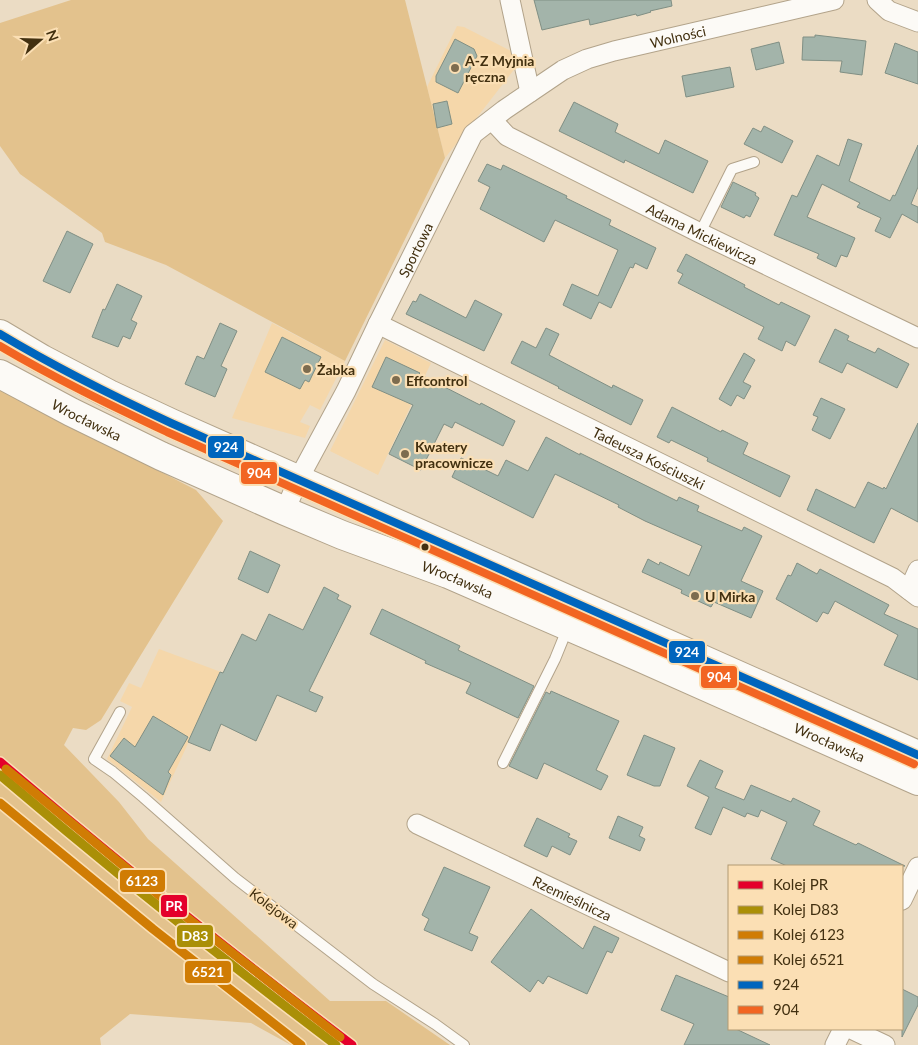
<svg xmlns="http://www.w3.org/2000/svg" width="918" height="1045" font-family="Lato,sans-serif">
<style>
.built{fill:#f5d7aa}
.green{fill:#e3c28d}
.building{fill:#a3b4aa;stroke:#808f84}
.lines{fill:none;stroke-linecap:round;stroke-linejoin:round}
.service-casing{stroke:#b2a38a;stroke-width:12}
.minor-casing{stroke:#b2a38a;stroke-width:21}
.secondary-casing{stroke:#b2a38a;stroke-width:30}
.service{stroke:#fcfaf6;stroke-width:10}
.minor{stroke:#fcfaf6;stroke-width:19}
.secondary{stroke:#fcfaf6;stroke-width:28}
.bus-1-casing{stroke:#fbdfb4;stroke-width:11}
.bus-2-casing{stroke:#fbdfb4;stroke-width:11}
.bus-1{stroke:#0065bd;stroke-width:8}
.bus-2{stroke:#f26522;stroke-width:8}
.rail-1-casing{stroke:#fbdfb4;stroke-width:12}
.rail-2-casing{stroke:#fbdfb4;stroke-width:12}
.rail-3-casing{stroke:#fbdfb4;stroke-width:12}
.rail-4-casing{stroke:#fbdfb4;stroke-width:12}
.rail-1{stroke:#e4002b;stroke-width:9}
.rail-2{stroke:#aa8f07;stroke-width:9}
.rail-3{stroke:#d07c04;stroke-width:9}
.rail-4{stroke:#d07c04;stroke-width:9}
.poi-dot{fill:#7d6c4f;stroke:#fbdfb4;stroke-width:2}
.bus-dot{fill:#423010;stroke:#fbdfb4;stroke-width:2}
.labels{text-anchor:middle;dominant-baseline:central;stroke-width:4.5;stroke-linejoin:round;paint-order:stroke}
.street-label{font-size:14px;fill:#423010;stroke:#fbdfb4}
.poi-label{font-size:14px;font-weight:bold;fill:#423010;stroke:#fbdfb4;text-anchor:start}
.line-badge{stroke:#fbdfb4;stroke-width:2}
.badge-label{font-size:14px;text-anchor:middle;font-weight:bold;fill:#fff}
</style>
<rect width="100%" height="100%" fill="#ebdcc4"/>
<path class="built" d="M457,26l7,1 51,26 1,14 -34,44 -37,47 -18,-71z
M272,323l73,38 -25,49 -10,-5 -10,17 10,4 -5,12 -73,-20z
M385,340l46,23 -53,112 -48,-24z
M159,649l62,23 -60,130 -54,-43 25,-52 -12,-6 9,-18 12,5z"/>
<path class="green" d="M71,0h334l40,158 -100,203 -179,-96 -61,-23 -3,-9 -82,-59 -20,-28v-123z
M0,389l196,101 27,31 -122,199 -15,10 -13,-2 -9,17 55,57 29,37 182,162h56l64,44h-159l-40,-22 -121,-9 -30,24 1,7h-101z"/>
<path class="building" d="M534,0h137l1,6 -22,5 1,1 -14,4 -1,-2 -46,11 -1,-6 -47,11z
M815,35l51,6 -4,34 -22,-3 2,-11 -40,-1 1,-23h12z
M455,39l19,10 3,7 -19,37 -22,-11v-6z
M779,42l5,21 -28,7 -5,-21z
M895,43l23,9v32l-33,-11z
M730,67l4,20 -48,10 -4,-21z
M447,101l5,23 -15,4 -4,-24z
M574,102l44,22 -3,8 44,22 6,-14 43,21 -15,32 -68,-33 -1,3 -20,-10 -45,-22z
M764,126l29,15 -11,22 -38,-19 9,-16 8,4z
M848,139l14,5 -13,37 41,20 3,-6 2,1 23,-51v42l-7,17 7,3v16l-16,-9 -12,24 -15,-7 6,-13 -24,-11 3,-4 -38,-19 -15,33 48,21 -8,19 -6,-2 -5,12 -19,-9 2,-4 -45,-19 18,-40 5,2 20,-42 22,11z
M487,164l14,6 2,-5 64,31 -1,2 45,22 -2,5 47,23 -9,21 -12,-6 -2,5 -3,-1 -19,41 -12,-6 -8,17 -28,-14 9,-21 26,12 20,-46 -63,-30 -11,22 -64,-33 10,-22 -12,-6z
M733,182l23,11 -1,2 4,3 -9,19 -4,-2 -2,3 -23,-11z
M67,231l26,13 -23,49 -27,-12z
M686,254l59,31 -1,2 35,18 2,-3 29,14 -15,30 -9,-5 -4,10 -24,-12 6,-12 -86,-44 5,-9 -6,-3z
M117,284l25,12 -11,24 6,3 -7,16 -7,-3 -5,11 -26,-10 11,-28 2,1z
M420,294l46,24 9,-18 27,14 -18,37 -78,-37 7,-13 3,1z
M220,323l17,8 -16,35 6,3 -12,28 -30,-13 12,-28 7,3z
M546,328l13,6 -10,21 63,33 1,-3 30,15 -12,25 -73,-37 1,-1 -48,-24 11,-22 14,7z
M835,329l14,7 -2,4 28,13 3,-5 31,16 -12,24 -50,-25 -5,10 -23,-11z
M282,337l39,20 -12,25 -4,-2 -5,9 -35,-17z
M744,353l11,7 -12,22 8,4 -7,13 -7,-4 -6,11 -12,-7z
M386,357l34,16 -1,1 61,31 1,-2 34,18 -12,25 -48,-24 -3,6 -8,-4 -23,46 -32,-16 24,-49 -41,-18z
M821,398l24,11 -15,30 -18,-9 6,-13 -5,-2z
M672,407l49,25 1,-2 26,13 -5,11 47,22 -10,21 -73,-36 1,-3 -37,-18 -2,3 -12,-6z
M918,423v99l-27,-14 -17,35 -67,-33 9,-21 39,19 13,-26 15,7 1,-2 2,2z
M546,437l34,18v-2l97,48 2,-4 20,9 -2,5 45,20 2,-4 18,9 -21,45 22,10 -12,27 -37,-16 -3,5 -30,-14 1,-3 -40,-18 6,-13 11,6 1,-3 29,14 13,-30 -57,-25 -27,-14 1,-2 -64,-31 -22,44 -81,-41 9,-19 37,18 8,-16 22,11z
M250,551l30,14 -12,28 -30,-14z
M797,563l20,11 3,-5 69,36 -5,9 34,15v51l-34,-15 14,-30 -63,-34 -7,13 -5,-2 -6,10 -41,-23 12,-24 3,1z
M324,587l15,8 -2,4 14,7 -42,85 14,6 -7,15 -39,-17 -21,46 -35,-17 -11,27 -22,-9 32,-70 3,1 19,-39 14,7 13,-27 34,16z
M382,609l78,37 -2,4 76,36 -16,32 -52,-25 5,-10 -46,-20 1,-2 -56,-27z
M551,691l68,30 -23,49 12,6 -7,14 -57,-27 -7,16 -28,-13 37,-74 4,2z
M153,716l35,21 -20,35 3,3 -8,20 -53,-39 14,-18 11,9z
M644,735l31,13 -15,38h-6l-27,-11z
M700,760l23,11 -8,17 29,12 7,-15 40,17 2,-4 27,13 -7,14 43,20 2,-2 47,23h-118l-16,-7 16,-37 -26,-12 -3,7 -11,-4 -2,4 -22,-10 -12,28 -16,-7 14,-31 -22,-11z
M618,816l25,11 -4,9 6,3 -5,12 -31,-13z
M537,818l33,16 -2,3 9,4 -7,14 -18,-9 -5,11 -23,-11z
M444,867l46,20 -21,46 9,4 -6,14 -48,-21 5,-11 -7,-4z
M531,909l52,40 11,-23 25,12 -7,15 -5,-2 -20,43 -39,-18 -5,8 -5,-4 -8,12 -39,-30z
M676,975l53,22v32h7l34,16h-86l10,-21 -33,-14z
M902,989l16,8v8l-16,32z"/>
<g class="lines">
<g class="service-casing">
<path id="service" d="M700,233l32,-64 22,-7
M120,712l-26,47 19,13 30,25 92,81 138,106 62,40 29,21
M503,763l52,-104 13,-32"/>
</g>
<g class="minor-casing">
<g id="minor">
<path d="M510,0l20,92"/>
<path d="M877,0l12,11 29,11"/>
<path id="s1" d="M492,120l15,16 193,97 218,105"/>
<path id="s2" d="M378,324l515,254 25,19"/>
<path id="s3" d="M285,511l13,-31 48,-89 32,-67 95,-190 31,-24 59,-40 24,-11 27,-8 220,-51"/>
<path d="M909,590l9,-20"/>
<path id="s4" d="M417,824l312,148"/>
<path d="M902,900l16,-33"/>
<path d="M851,1029l34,16"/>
<path d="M835,1045l8,-16"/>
</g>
</g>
<g class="secondary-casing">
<g id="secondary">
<path d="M0,334l42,25 67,35 62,29 747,332"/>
<path id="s5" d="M0,374l71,38 90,44 124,55 57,24 106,39 193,84 277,123"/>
</g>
</g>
<use href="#service" class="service"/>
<use href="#minor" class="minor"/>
<use href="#secondary" class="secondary"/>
<g class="bus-1-casing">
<path id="bus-1" d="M0,334c55,33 113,62 171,89l747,332"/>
</g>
<g class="bus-2-casing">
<path id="bus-2" d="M0,346c54,32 110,59 167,86l747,332"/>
</g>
<use href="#bus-1" class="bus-1"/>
<use href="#bus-2" class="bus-2"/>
<g class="rail-1-casing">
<path id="rail-1" d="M0,762c115,98 232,192 352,283"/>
</g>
<g class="rail-2-casing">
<path id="rail-2" d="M0,775c109,93 221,183 336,270"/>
</g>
<g class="rail-3-casing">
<path id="rail-3" d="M6,769l165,136 169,132"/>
</g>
<g class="rail-4-casing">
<path id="rail-4" d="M0,803l153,126 148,116"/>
</g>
<use href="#rail-1" class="rail-1"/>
<use href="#rail-2" class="rail-2"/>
<use href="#rail-3" class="rail-3"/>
<use href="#rail-4" class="rail-4"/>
</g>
<g class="poi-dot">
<circle cx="455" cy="68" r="5"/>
<circle cx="307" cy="369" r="5"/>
<circle cx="396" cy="380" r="5"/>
<circle cx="405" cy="454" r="5"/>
<circle cx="695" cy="596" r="5"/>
</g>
<circle class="bus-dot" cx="425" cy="547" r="4.5"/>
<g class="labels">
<g class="street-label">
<text stroke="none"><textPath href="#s3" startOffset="652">Wolności</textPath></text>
<text stroke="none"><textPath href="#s1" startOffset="240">Adama Mickiewicza</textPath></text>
<text stroke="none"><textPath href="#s3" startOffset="292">Sportowa</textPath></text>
<text stroke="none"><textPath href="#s5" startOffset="98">Wrocławska</textPath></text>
<text stroke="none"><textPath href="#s2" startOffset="302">Tadeusza Kościuszki</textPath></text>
<text stroke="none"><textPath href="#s5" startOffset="502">Wrocławska</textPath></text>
<text stroke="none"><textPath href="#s5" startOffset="908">Wrocławska</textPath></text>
<text stroke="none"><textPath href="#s4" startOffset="172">Rzemieślnicza</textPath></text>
<text transform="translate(274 908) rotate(37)">Kolejowa</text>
</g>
<g class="poi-label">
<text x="465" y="60">A-Z Myjnia<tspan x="465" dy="16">ręczna</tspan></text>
<text x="317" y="369">Żabka</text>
<text x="406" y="380">Effcontrol</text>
<text x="415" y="446">Kwatery<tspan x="415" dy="16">pracownicze</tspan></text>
<text x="705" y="596">U Mirka</text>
</g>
</g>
<g class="line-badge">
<rect x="207" y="435" width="38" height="24" rx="5" fill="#0065bd"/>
<rect x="240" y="461" width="38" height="24" rx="5" fill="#f26522"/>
<rect x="668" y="640" width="38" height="24" rx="5" fill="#0065bd"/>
<rect x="700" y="665" width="38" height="24" rx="5" fill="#f26522"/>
<rect x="119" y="869" width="47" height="24" rx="5" fill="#d07c04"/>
<rect x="160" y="894" width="28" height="24" rx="5" fill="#e4002b"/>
<rect x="176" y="924" width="38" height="24" rx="5" fill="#aa8f07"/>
<rect x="184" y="960" width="48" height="24" rx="5" fill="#d07c04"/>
</g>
<g class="badge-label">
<text x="226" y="452">924</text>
<text x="259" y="478">904</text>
<text x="687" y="657">924</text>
<text x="719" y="682">904</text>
<text x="142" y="886">6123</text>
<text x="174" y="911">PR</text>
<text x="195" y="941">D83</text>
<text x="208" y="977">6521</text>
</g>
<rect x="728" y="865" width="175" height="165" fill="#fbdfb4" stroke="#b19972"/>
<rect x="738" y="881" width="25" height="8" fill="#e4002b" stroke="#b19972"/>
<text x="773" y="890" font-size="15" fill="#423010">Kolej PR</text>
<rect x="738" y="906" width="25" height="8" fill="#aa8f07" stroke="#b19972"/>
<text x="773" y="915" font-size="15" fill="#423010">Kolej D83</text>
<rect x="738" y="931" width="25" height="8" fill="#d07c04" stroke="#b19972"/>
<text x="773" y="940" font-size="15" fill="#423010">Kolej 6123</text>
<rect x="738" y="956" width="25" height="8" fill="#d07c04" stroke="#b19972"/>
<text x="773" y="965" font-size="15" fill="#423010">Kolej 6521</text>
<rect x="738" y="981" width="25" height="8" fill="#0065bd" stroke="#b19972"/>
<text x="773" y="990" font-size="15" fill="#423010">924</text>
<rect x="738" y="1006" width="25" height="8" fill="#f26522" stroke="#b19972"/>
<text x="773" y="1015" font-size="15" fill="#423010">904</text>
<g transform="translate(40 40) rotate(70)" stroke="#fbdfb4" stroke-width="4" paint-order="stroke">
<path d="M0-4L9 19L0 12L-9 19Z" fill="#423010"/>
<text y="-8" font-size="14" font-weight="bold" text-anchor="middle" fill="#423010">N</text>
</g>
</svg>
